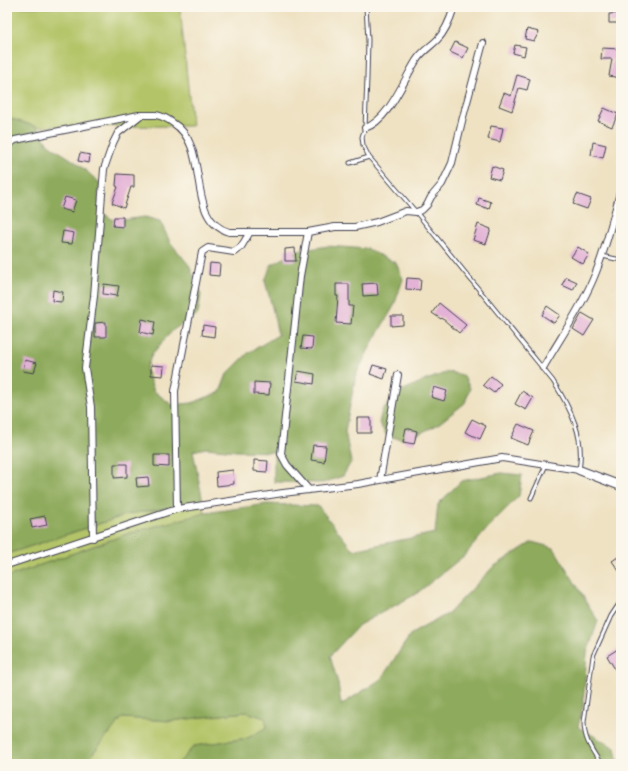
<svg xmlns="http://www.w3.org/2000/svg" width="628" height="771" font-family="'Shantell Sans',sans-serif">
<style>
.green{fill:#b3c467;stroke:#6a7351}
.forest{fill:#8eaa5c;stroke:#58664c}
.building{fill:#e3b2d6}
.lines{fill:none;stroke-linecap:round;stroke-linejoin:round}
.service-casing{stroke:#413f4f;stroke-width:5}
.minor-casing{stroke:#413f4f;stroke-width:8}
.tertiary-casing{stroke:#413f4f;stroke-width:10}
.service{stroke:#fff;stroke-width:3}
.minor{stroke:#fff;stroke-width:6}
.tertiary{stroke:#fff;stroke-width:8}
</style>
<rect width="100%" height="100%" fill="#fbf7ec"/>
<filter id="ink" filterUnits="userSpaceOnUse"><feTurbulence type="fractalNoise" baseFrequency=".025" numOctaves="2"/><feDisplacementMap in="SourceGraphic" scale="8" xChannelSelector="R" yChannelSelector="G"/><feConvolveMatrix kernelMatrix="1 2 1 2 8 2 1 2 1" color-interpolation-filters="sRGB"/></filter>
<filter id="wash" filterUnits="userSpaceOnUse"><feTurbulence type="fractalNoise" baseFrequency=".012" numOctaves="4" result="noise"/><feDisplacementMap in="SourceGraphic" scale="16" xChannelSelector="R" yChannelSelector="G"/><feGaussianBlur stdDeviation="0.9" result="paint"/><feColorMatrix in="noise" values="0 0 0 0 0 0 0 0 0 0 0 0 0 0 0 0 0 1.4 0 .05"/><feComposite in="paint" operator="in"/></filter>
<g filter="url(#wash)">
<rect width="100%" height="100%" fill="#efe2c3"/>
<path class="green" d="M7,7h173l12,119 -155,1 -25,-8 -5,2z
M203,502l2,11 -75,20 -123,44v-23l122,-40z
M246,712l19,6 2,9 -19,11 -54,8 -16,18h-94l38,-46 49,3z"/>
<path class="forest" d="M12,119l25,8 11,17 29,19 23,20 -2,15 3,14 14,9 30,-4 15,4 10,21 19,23 12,30 -3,19 -25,16 -21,24 -6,16 8,21 18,14 20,-2 28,-11 7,-18 21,-21 30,-18 -6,-28 -7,-26 6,-16 26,-14 31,-5 39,3 29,14 7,16 -9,27 -22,37 -16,32 -11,56 6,31 -8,14 -20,7 -49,-1v-30l-38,-1 -30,-3 -13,3 10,51 -74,12 -122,40v-433z
M448,372l15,3 7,13 -5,15 -28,22 -31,15 -19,-4 -8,-13 3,-13 17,-18 22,-10z
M501,473l21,2 -3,21 -27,27 -27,32 -49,39 -57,31 -29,31 8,27 3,22 40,-26 30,-45 38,-21 44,-46 39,-25 22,6 44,73 -11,32 -4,53 -5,21 37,21 3,16h-440l16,-18 54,-8 19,-11 -2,-9 -19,-6 -75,9 -49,-3 -38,46h-77v-187l123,-44 75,-20 62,-9 51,2 35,44 82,-17 3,-29 23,-23z"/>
<g id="blocks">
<path class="building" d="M621,13v10h-12v-9z
M527,29l12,3 -5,9 -9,-2z
M455,42l13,6 -5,10 -13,-6z
M515,45l11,2 -2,9 -11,-3z
M602,48l18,1 -1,17h2v12l-12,-2 3,-17h-11z
M517,75l13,4 -3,11 -8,-2 -7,23 -13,-5 5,-13 7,3z
M604,108l14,6 -6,13 -14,-6z
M491,126l12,2 -3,14 -12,-3z
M593,142l13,3 -3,13 -12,-3z
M80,153l10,2 -1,8 -11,-2z
M492,166l11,4 -3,10 -11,-3z
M117,174l17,1v12h-3l-7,21 -12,-5 6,-16 -2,-1z
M577,194l14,5 -4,10 -14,-5z
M65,197l11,3 -4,12 -11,-3z
M479,198l12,4 -2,7 -12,-4z
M114,217h9v10l-10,-1z
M478,224l13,5 -5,15 -13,-4z
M63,231l11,2 -2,11 -11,-1z
M578,247l11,7 -6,10 -12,-7z
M295,248l1,13h-11v-12z
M210,263l10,1 -1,12 -10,-1z
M566,277l11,5 -4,8 -11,-5z
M407,278l14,1 -1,11 -14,-1z
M377,283l1,12 -15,1 -1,-12z
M104,284l15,2 -2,10 -14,-2z
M336,284h13v22h4l-2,18 -15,-1 2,-27h-2z
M53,290l10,2 -1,10 -10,-1z
M439,303l27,22 -7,8 -17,-15 -1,1 -9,-6z
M547,306l13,9 -6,8 -12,-8z
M582,313l12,7 -10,16 -11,-7z
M391,316h12v9l-12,1z
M142,319l13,3 -2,13 -13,-3z
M106,322v15h-11v-14z
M203,325l12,2 -1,10 -12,-2z
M303,336l10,1 -1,12 -11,-1z
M25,360l12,3 -3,10 -11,-2z
M151,365l13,1 -1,10 -12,-1z
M373,365l14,4 -3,10 -14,-5z
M298,371l17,3 -1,10 -18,-3z
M491,376l10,8 -7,9 -11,-8z
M254,382l16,1 -1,12 -15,-1z
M434,387l13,4 -3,10 -13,-4z
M522,391l11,7 -7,12 -11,-6z
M357,418h14v15h-14z
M472,419l14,7 -6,13 -15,-7z
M518,424l16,7 -6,14 -17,-7z
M406,428l11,3 -3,13 -11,-2z
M313,445l13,1 -2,16 -13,-2z
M154,455h15v12l-15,-1z
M254,460l14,1 -1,11 -13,-1z
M114,464h13v13l-13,1z
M233,470l1,14 -17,2 -1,-14z
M148,477l1,9 -12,1 -1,-9z
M45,516l2,9 -15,3 -2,-9z
M621,555v19l-9,-13z
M621,647v32l-14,-23z"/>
</g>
</g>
<g filter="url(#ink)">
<use href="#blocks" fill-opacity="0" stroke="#413f4f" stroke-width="1"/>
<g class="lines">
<g class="service-casing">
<path id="service" d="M366,7l2,33 -1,38 -2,50 -3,9 1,8 6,12 47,55 137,169c18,28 32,56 26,89
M350,163l19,-6
M602,256l19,4
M531,498l15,-33
M601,764c-9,-14 -17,-24 -17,-42l9,-66 18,-40 10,-15"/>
</g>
<g class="minor-casing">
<path id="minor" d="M365,128c24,-8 38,-47 51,-67 5,-9 14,-14 21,-21 8,-8 14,-23 17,-33
M7,146l8,-6 124,-25
M543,368c17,-30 38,-59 51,-91 12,-28 19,-59 27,-88
M380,480l18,-105
M309,490l-22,-25 -6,-11 19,-178 8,-44 27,-5h20l22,-5 29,-11 10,1 6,-2 5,-5 4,-8 11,-13 10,-21 11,-46 20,-74
M177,509l-2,-118 27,-139 6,-4 26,4 7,-5 9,-15
M93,538l-2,-131 -6,-39 9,-72 10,-127 9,-26 5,-10 23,-18c5,0 10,0 15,0 6,1 12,4 17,8 39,24 11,96 56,109h79
M7,565l170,-56 106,-16 75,-9 144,-26 77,12"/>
</g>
<g class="tertiary-casing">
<path id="tertiary" d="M579,470l42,16"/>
</g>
<use href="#service" class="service"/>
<use href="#minor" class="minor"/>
<use href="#tertiary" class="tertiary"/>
</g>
</g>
<rect width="628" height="771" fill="none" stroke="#fbf7ec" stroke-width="24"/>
</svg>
